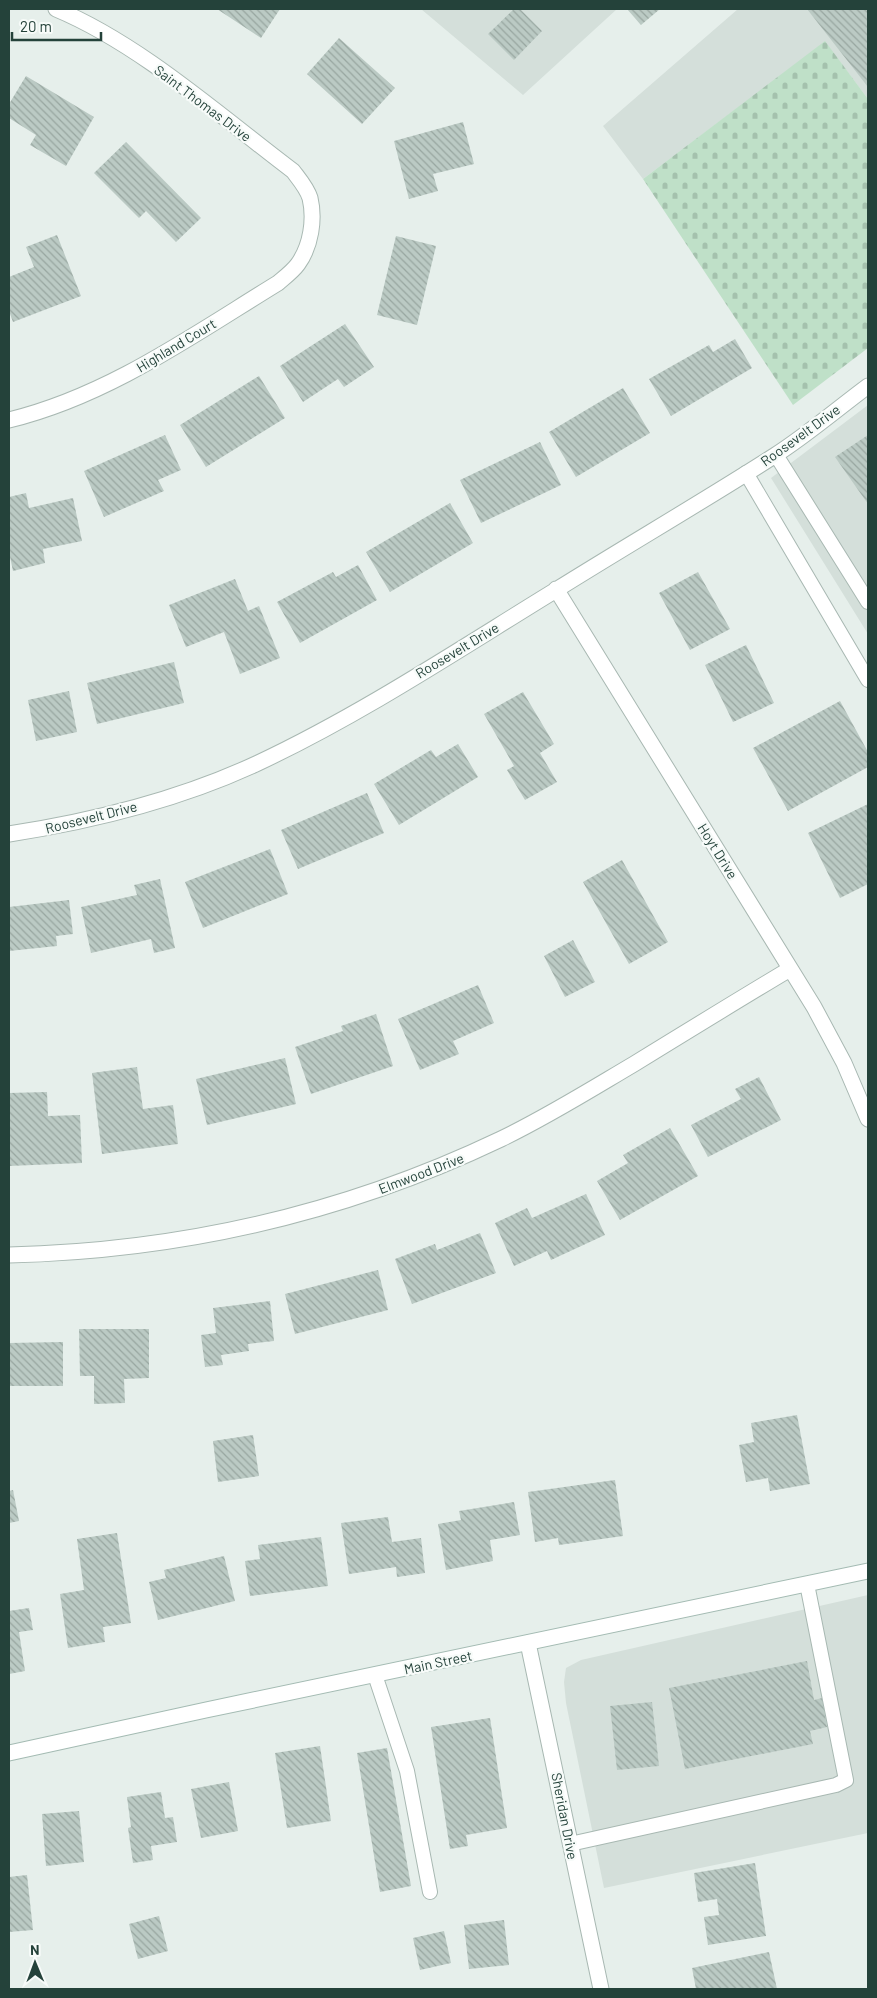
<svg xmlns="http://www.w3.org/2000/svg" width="877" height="1998" font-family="Barlow,sans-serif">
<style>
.built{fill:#d4dfda}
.cemetery{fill:url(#cemetery-stones)}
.building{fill:url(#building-back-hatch)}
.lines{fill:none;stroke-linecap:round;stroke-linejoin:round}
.lane-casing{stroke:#a8b8b2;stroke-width:16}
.street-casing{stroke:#a8b8b2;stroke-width:17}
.secondary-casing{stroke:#a4bbb3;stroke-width:17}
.lane{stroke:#fff;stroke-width:14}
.street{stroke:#fff;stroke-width:15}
.secondary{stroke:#fff;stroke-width:15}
.labels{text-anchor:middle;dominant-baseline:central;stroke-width:4.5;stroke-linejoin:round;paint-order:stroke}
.street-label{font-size:14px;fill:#24423a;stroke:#f7fbf9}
</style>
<defs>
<pattern id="cemetery-stones" width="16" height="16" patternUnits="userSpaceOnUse" patternTransform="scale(1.25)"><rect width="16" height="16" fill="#bfe0c8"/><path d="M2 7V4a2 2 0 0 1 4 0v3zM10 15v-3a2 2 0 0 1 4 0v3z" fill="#a4c1ad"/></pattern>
<pattern id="building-back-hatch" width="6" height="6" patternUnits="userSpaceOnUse" patternTransform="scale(1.25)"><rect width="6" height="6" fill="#bbcac4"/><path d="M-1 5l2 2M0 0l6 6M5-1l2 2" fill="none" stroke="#98a6a0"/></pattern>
</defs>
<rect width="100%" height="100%" fill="#e6efeb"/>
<path class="built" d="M421,9h196l-94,86z
M738,9h130v90l-43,-57 -182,137 -40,-53z
M868,405v229l-97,-156z
M868,1595v238l-264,55 -38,-185 -2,-21 2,-14 15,-8z"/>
<path class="cemetery" d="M825,41l43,58v249l-75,57 -150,-226z"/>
<path class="building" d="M217,9h63l-19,29z
M514,9h6l22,22 -28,29 -26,-26z
M627,9h33l-19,16z
M807,9h61v78z
M339,38l56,50 -33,36 -55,-50z
M26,76l68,41 -28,49 -36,-21 6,-10 -27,-17v-14z
M463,122l11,42 -41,10 5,17 -29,8 -15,-58z
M126,142l75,76 -25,24 -30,-31 -7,7 -45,-45z
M57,235l24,61 -68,26 -4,-11v-34l25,-10 -8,-20z
M396,236l40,10 -19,79 -40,-10z
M345,324l29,43 -30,20 -6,-8 -35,23 -23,-36z
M735,339l17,29 -81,48 -22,-37 60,-34 4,7z
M259,376l26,42 -79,49 -26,-42z
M623,388l27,45 -74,44 -27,-45z
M165,435l16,35 -23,10 6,11 -60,26 -20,-46z
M868,435v69l-33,-47z
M540,442l21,43 -80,38 -21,-43z
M26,493l3,15 44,-10 9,43 -39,8 2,14 -32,8 -4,-19v-55z
M450,503l23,40 -83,49 -24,-40z
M358,565l19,35 -77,43 -23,-41 56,-30 3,5z
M698,572l32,57 -40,21 -31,-57z
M235,579l13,32 11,-5 21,52 -40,16 -16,-42 -38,15 -17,-42z
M746,645l28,58 -41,19 -28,-57z
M174,662l10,41 -87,21 -10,-41z
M69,691l8,41 -41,9 -8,-41z
M523,692l31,52 -14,9 17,29 -32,18 -18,-30 7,-4 -30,-52z
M840,701l28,51v15l-80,44 -35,-63z
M458,744l20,33 -79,48 -25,-41 57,-34 5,7z
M367,793l17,40 -86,36 -17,-39z
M868,804v80l-28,14 -32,-65z
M270,849l18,45 -85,34 -18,-46z
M622,860l46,82 -39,22 -46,-82z
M160,879l15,69 -21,5 -3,-14 -60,14 -10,-46 56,-12 -3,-10z
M69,900l4,34 -17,2 1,10 -48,5v-44z
M573,940l22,42 -30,15 -21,-41z
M478,985l16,38 -41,18 6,13 -39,16 -22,-51z
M376,1014l17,52 -82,28 -16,-47 48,-16 -2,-5z
M285,1058l11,46 -89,21 -11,-46z
M137,1067l6,42 30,-4 5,39 -76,10 -10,-81z
M759,1077l22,43 -73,37 -17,-32 50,-26 -6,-10z
M47,1092l1,24 32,-1 2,48 -73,3v-73z
M670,1128l28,48 -78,44 -23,-39 31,-18 -5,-8z
M586,1194l19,41 -54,25 -4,-9 -33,15 -19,-43 32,-15 5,10z
M480,1233l16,40 -84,31 -17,-45 40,-15 2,6z
M378,1270l10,40 -93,24 -10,-40z
M270,1301l4,40 -26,3 1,7 -28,4 2,10 -18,2 -4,-32 15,-2 -3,-25z
M79,1329h70v49l-25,1 1,24 -31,1v-28h-14z
M63,1342v44h-54v-43z
M797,1415l13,69 -40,7 -2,-13 -22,4 -7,-37 15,-3 -3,-19z
M253,1435l6,41 -41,6 -5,-41z
M615,1480l8,56 -64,9 -1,-7 -23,4 -7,-50z
M13,1490l6,31 -10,2v-32z
M514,1502l6,33 -30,5 3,21 -47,9 -8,-46 23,-4 -2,-9z
M388,1517l4,25 29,-4 4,35 -28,4 -1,-10 -47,7 -8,-51z
M117,1533l14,90 -28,4 2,15 -37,6 -8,-54 24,-4 -7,-51z
M321,1537l7,49 -78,10 -5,-35 15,-2 -2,-14z
M224,1556l11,45 -77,19 -9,-38 17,-4 -2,-8z
M29,1608l4,22 -14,2 6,39 -16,3v-63z
M807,1661l7,39 8,-2 5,29 -17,4 3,13 -128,25 -16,-81z
M652,1702l7,64 -42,4 -7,-64z
M490,1718l17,110 -41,7 2,11 -18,3 -19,-122z
M320,1746l11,75 -44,7 -12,-75z
M387,1748l24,138 -31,6 -23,-139z
M229,1782l9,49 -37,7 -10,-49z
M161,1792l4,26 8,-1 4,25 -26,4 2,14 -20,3 -5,-35 3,-1 -4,-30z
M79,1811l5,51 -38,4 -4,-52z
M755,1863l11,73 -58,9 -4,-28 15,-2 -2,-16 -19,3 -4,-29z
M27,1875l6,55 -24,2v-55z
M159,1916l9,35 -30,8 -9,-35z
M504,1920l5,45 -40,4 -5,-44z
M444,1931l7,32 -31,7 -7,-32z
M769,1952l8,37h-81l-4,-21z"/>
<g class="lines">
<g class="lane-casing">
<path id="lane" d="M776,455l92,147
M746,473l122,207
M375,1675l32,96 23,121
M570,1844l266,-59 10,-5 -39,-196"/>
</g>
<g class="street-casing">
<path id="street" d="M9,420c99,-24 184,-85 269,-137 7,-6 15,-12 20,-19 13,-18 17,-45 12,-66 -3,-10 -11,-19 -17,-27 -73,-55 -153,-127 -237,-162
M556,589l258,418 30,56 24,56
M9,834c84,-13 172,-35 249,-71 104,-49 200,-113 298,-173 72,-45 146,-88 218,-134 33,-21 63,-47 94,-70
M9,1255c171,-4 337,-42 492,-116 46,-22 89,-49 133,-75 52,-32 104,-64 156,-95
M528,1643l73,346"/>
</g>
<g class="secondary-casing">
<path id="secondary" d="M9,1753l197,-43 662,-139"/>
</g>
<use href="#lane" class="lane"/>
<use href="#street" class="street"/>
<use href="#secondary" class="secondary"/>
</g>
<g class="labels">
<g class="street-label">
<text transform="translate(203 103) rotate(37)">Saint Thomas Drive</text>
<text transform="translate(176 345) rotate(-31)">Highland Court</text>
<text transform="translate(800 435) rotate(-36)">Roosevelt Drive</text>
<text transform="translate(457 650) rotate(-31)">Roosevelt Drive</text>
<text transform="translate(91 817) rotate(-14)">Roosevelt Drive</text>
<text transform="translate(718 851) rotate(58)">Hoyt Drive</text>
<text transform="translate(421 1173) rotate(-21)">Elmwood Drive</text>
<text transform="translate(438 1662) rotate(-12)">Main Street</text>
<text transform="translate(565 1816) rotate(79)">Sheridan Drive</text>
</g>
</g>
<rect width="877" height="1998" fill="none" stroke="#24423a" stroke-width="20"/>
<g transform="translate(35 1963) rotate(359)" stroke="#f7fbf9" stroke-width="4" paint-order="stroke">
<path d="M0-4L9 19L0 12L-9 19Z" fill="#24423a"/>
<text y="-8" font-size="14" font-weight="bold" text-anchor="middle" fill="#24423a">N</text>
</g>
<path d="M12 32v8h89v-8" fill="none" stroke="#24423a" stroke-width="2.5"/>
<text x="20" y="32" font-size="15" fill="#24423a" stroke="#f7fbf9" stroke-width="4" paint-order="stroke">20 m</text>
</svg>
